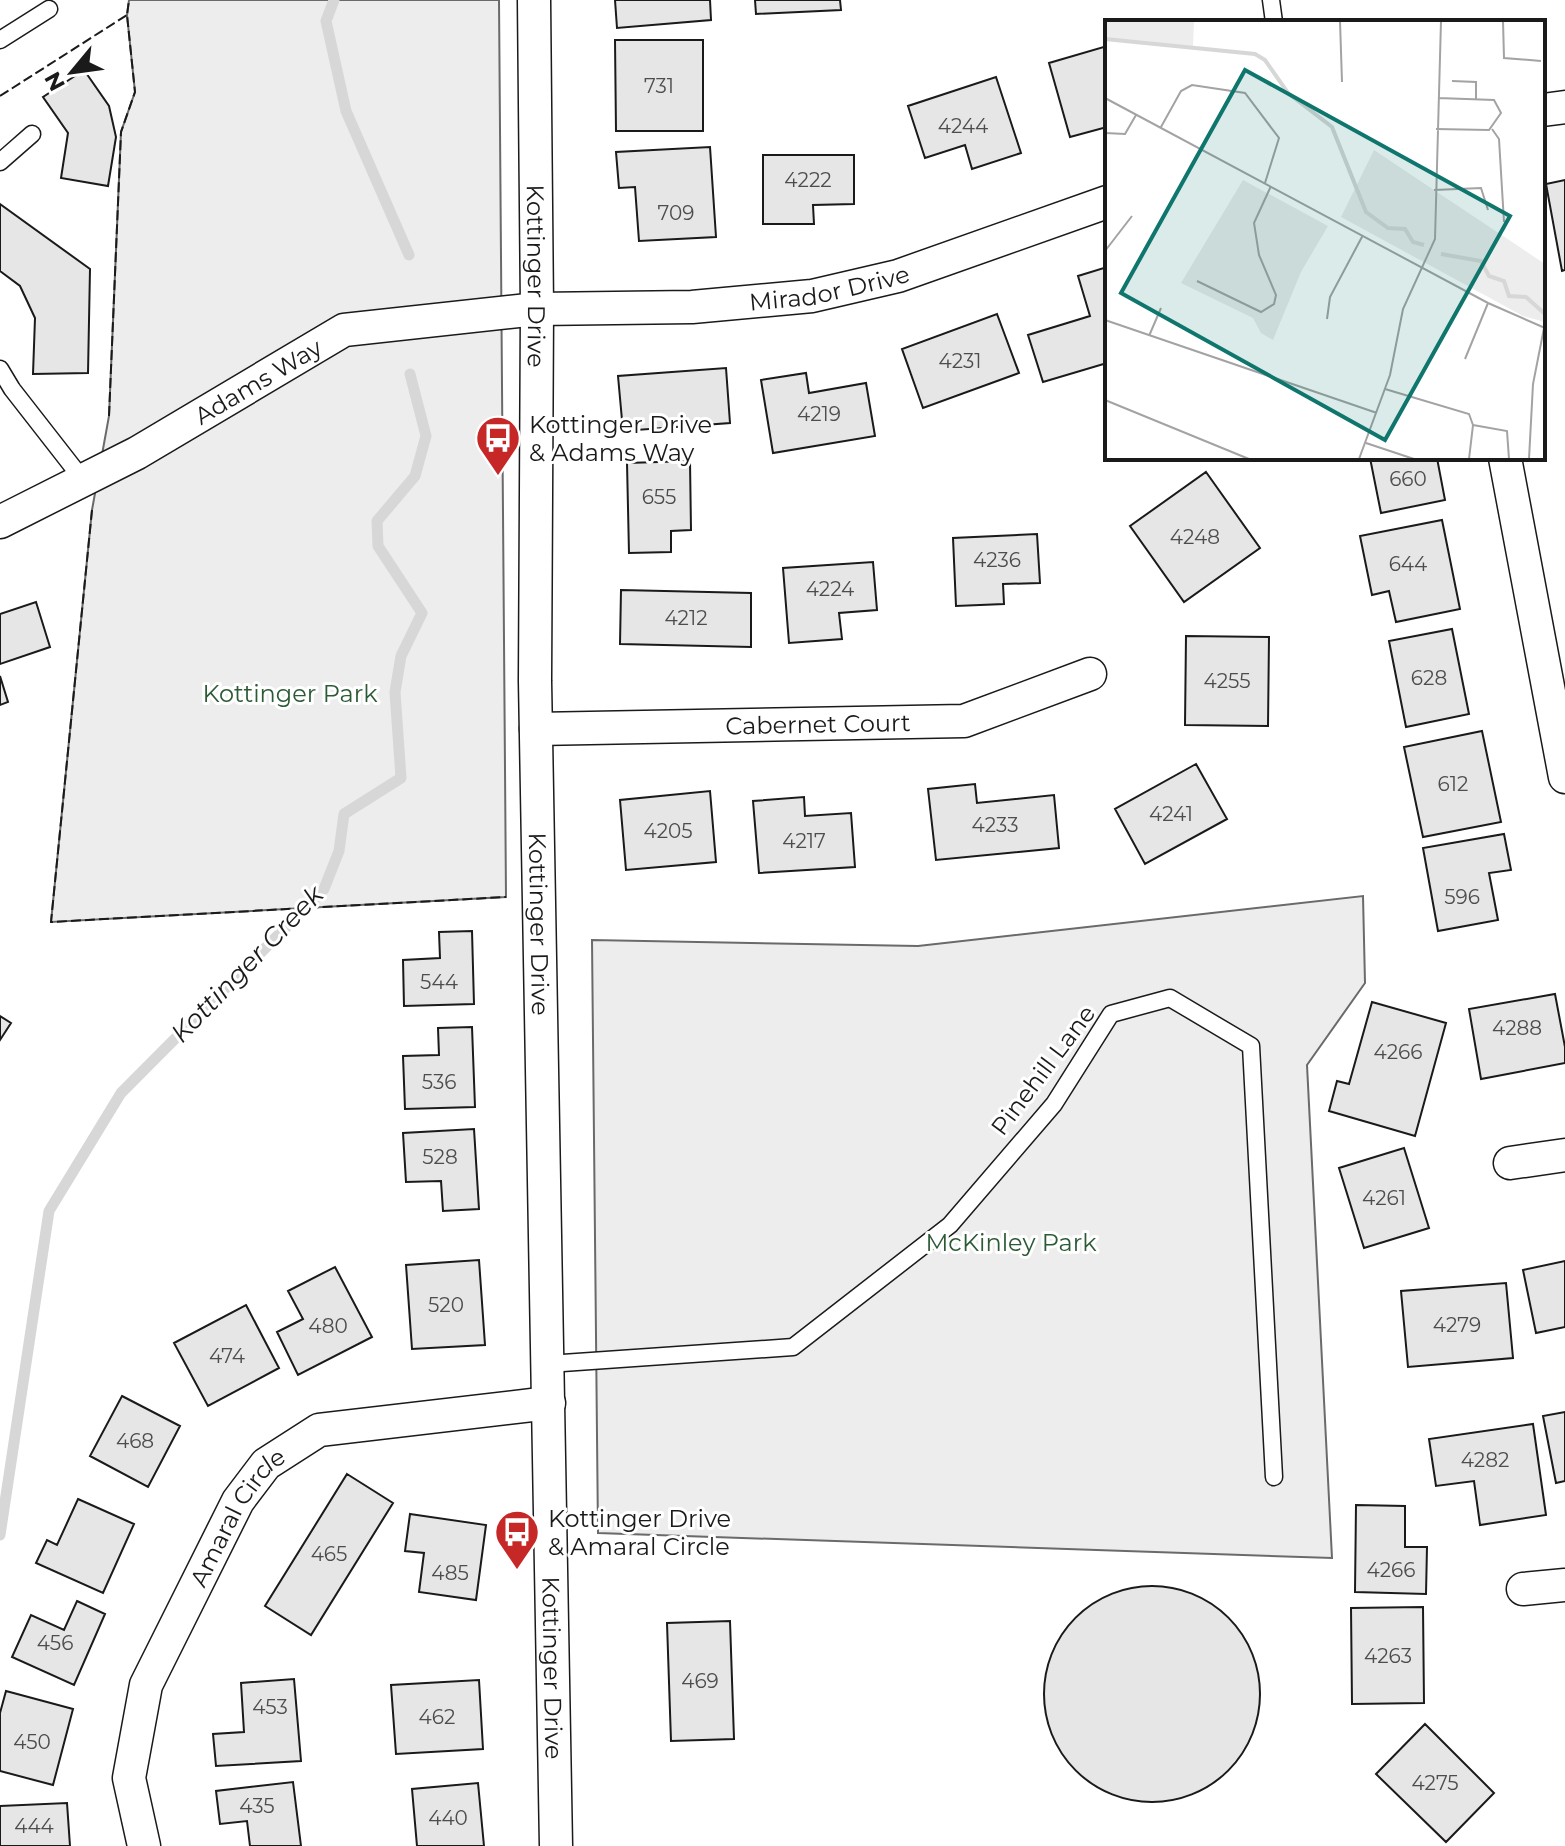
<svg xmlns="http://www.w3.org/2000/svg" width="1565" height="1846" font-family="Montserrat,sans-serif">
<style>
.built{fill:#ededed;stroke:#6a6a6a;stroke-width:2}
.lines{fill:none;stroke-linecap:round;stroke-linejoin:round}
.stream{stroke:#d7d7d7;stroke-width:11}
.building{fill:#e6e6e6;stroke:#1a1a1a;stroke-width:2}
.lane-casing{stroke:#1a1a1a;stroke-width:19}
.street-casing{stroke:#1a1a1a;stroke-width:35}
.lane{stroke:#fff;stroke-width:16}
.street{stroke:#fff;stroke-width:32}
.fence{stroke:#1a1a1a;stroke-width:2;stroke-dasharray:10 4;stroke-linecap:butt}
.labels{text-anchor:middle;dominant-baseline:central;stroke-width:6;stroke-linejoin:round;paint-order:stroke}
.number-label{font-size:20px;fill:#4d4d4d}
.street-label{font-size:24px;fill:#1a1a1a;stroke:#fff}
.poi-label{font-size:24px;fill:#1a1a1a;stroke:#fff;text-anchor:start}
.park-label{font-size:24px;fill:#2b5a34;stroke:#fff}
.water-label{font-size:26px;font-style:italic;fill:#1a1a1a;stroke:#fff}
.inset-river{fill:none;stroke:#d7d7d7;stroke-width:4}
.inset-road{fill:none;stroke:#a3a3a3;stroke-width:2}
.view{fill:#0f766e;fill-opacity:0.15;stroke:#0f766e;stroke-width:4}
.inset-edge{fill:none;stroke:#1a1a1a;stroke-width:4}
</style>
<rect width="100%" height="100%" fill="#fff"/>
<path class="built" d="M129,0h370l7,897 -455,25 41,-412 17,-94 12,-284 14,-40 -8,-77z
M1363,896l2,87 -58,82 25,493 -734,-25 -6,-593 326,6z"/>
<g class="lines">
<path class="stream" d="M334,0l-8,21 20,90 63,144
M0,1535l49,-324 72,-118 203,-204 15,-38 5,-37 57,-36 -6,-86 6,-36 21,-43 -44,-67 -1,-25 38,-45 11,-40 -16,-62"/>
</g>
<path class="building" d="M615,0h95l1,20 -94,8z
M755,0h85l1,10 -85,4z
M615,40h88v91h-87z
M1107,46v81l-37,10 -21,-74z
M84,70l25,36 7,31 -8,49 -47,-8 7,-45 -25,-36z
M996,77l25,76 -49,16 -7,-24 -40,13 -17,-52z
M710,147l6,90 -77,4 -4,-54 -16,1 -3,-36z
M763,155h91v49l-41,1 1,19h-51z
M1565,180v90l-3,1 -16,-87z
M0,204l90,65 -2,104 -55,1 2,-56 -15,-32 -20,-15z
M1107,267v96l-64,19 -15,-47 62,-19 -12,-40z
M997,314l22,59 -96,35 -21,-59z
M726,368l4,55 -107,8 -5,-55z
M806,373l3,20 57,-10 9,53 -102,17 -12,-73z
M1370,458h67l8,42 -64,13z
M690,461l1,69 -20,1v21l-42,1 -2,-90z
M1206,472l54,76 -76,54 -54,-76z
M1442,520l18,89 -64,13 -7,-31 -17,4 -12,-59z
M1037,534l3,49 -37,1 1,20 -48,2 -3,-68z
M873,562l4,48 -38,3 3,26 -53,4 -6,-75z
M621,590l130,3v54l-131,-3z
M36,602l14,45 -50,17v-50z
M1452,629l17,85 -63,13 -17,-86z
M1186,636l83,1 -1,89 -83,-1z
M0,676l8,26 -8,3z
M1482,731l19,91 -78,15 -19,-90z
M1196,764l31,55 -82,45 -30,-55z
M975,784l2,19 77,-8 5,53 -123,12 -8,-71z
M710,791l6,71 -90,8 -6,-70z
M804,797l1,19 46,-3 4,54 -96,6 -6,-72z
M1504,834l7,36 -22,3 9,47 -60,11 -15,-83z
M472,931l2,73 -70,2 -1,-46 37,-2 -1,-26z
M1555,994l10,53v16l-84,16 -12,-70z
M1372,1002l74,21 -31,113 -86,-25 8,-30 12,3z
M0,1016l11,7 -11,17z
M472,1027l3,80 -70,2 -2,-53 36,-1 -1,-27z
M474,1129l5,80 -36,2 -2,-30 -35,1 -3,-49z
M1404,1148l25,80 -65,20 -25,-80z
M479,1260l6,85 -73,4 -6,-84z
M1565,1261v66l-29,6 -13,-63z
M335,1267l37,70 -74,38 -21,-43 26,-13 -15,-28z
M1506,1283l7,75 -105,9 -7,-76z
M246,1305l33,63 -71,38 -34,-63z
M122,1396l58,30 -32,61 -58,-31z
M1565,1412v69l-9,2 -13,-67z
M1533,1424l13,91 -66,10 -6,-44 -38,5 -7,-47z
M347,1474l46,29 -82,132 -46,-29z
M78,1499l56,25 -31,69 -67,-30 11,-23 10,5z
M1356,1505l49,1v41h22l-1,47 -71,-2z
M410,1514l76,11 -10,75 -57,-8 5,-39 -19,-2z
M1044 1694a108 108 0 1 1 216 0a108 108 0 1 1-216 0Z
M77,1601l28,13 -31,71 -62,-28 19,-42 33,15z
M1423,1607l1,96 -72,1 -1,-96z
M730,1621l4,118 -63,2 -4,-118z
M294,1679l7,82 -85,5 -3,-32 31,-2 -3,-49z
M479,1680l4,69 -87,5 -5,-69z
M6,1691l67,18 -20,76 -53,-14v-58z
M1425,1724l69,69 -48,49 -70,-68z
M293,1782l8,64h-51l-3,-25 -27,3 -4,-33z
M478,1783l6,63h-67l-5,-57z
M67,1803l3,43h-70v-40z"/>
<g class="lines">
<g class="lane-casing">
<path id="lane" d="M1271,0l3,22
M0,40l49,-31
M0,162l32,-28
M0,369l12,20 71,91
M548,1364l245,-17 157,-122 104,-121 57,-90 59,-16 81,48 23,431"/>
</g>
<g class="street-casing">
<g id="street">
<path id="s1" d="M534,0l3,309 -2,372 21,1165"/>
<path d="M1543,110l22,-3"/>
<path d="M1505,458l60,319"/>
<path id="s2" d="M0,522l137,-69 207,-123 193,-21 155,-2 120,-11 86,-20 209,-74"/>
<path id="s3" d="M536,729l428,-8 126,-47"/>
<path d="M1510,1163l55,-8"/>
<path d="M1523,1589l42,-4"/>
<path id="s4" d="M144,1846l-15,-68 17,-93 92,-184 28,-37 53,-34 230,-27"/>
</g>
</g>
<use href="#lane" class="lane"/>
<use href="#street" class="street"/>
<path class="fence" d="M0,96l127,-81
M109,416l12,-284 14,-40 -8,-77 2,-15
M92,510l-41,412 455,-25"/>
</g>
<defs>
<g id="bus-pin" transform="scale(2.3)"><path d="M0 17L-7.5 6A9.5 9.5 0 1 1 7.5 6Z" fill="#c62828" stroke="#fff"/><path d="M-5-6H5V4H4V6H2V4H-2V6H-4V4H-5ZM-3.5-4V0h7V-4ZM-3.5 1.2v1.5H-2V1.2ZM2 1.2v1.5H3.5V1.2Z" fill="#fff"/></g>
</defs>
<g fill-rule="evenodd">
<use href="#bus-pin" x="498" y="438"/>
<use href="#bus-pin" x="517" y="1532"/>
</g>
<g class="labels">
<g class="number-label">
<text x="659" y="86">731</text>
<text x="963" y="126">4244</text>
<text x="808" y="180">4222</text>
<text x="676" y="213">709</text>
<text x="960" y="361">4231</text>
<text x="819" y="414">4219</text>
<text x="1408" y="479">660</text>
<text x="659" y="497">655</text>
<text x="1195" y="537">4248</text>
<text x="997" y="560">4236</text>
<text x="1408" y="564">644</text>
<text x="830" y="589">4224</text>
<text x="686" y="618">4212</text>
<text x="1429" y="678">628</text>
<text x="1227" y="681">4255</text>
<text x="1453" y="784">612</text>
<text x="1171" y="814">4241</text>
<text x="995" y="825">4233</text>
<text x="668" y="831">4205</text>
<text x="804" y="841">4217</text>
<text x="1462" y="897">596</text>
<text x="439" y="982">544</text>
<text x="1517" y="1028">4288</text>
<text x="1398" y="1052">4266</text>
<text x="439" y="1082">536</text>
<text x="440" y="1157">528</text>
<text x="1384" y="1198">4261</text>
<text x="446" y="1305">520</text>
<text x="1457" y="1325">4279</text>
<text x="328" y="1326">480</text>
<text x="227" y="1356">474</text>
<text x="135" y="1441">468</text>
<text x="1485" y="1460">4282</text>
<text x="329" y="1554">465</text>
<text x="1391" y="1570">4266</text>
<text x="450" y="1573">485</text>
<text x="55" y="1643">456</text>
<text x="1388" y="1656">4263</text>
<text x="700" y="1681">469</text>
<text x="270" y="1707">453</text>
<text x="437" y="1717">462</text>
<text x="32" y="1742">450</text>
<text x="1435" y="1783">4275</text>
<text x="257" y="1806">435</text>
<text x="448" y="1818">440</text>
<text x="34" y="1826">444</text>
</g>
<g class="street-label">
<text stroke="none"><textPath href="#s1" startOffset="276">Kottinger Drive</textPath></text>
<text stroke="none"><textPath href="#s2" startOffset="882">Mirador Drive</textPath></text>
<text stroke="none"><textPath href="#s2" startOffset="294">Adams Way</textPath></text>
<text stroke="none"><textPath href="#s3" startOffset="282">Cabernet Court</textPath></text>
<text stroke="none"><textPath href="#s1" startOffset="924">Kottinger Drive</textPath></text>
<text transform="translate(1043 1070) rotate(-53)">Pinehill Lane</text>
<text stroke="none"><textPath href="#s4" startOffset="356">Amaral Circle</textPath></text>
<text stroke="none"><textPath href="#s1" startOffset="1668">Kottinger Drive</textPath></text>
</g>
<g class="poi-label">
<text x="529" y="424">Kottinger Drive<tspan x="529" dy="28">&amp; Adams Way</tspan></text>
<text x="548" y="1518">Kottinger Drive<tspan x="548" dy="28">&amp; Amaral Circle</tspan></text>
</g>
<g class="park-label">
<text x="290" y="693">Kottinger Park</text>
<text x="1011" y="1242">McKinley Park</text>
</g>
<g class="water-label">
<text transform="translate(247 964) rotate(-46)">Kottinger Creek</text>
</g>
</g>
<g transform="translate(1105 20)">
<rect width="440" height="440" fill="#fff"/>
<path d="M0,1h89l-1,25 -88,-7zM269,130l171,114v58l-22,-6 -182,-99zM138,160l85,46 -27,46 -28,68 -12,-7 -8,-15 -72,-35z" fill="#ededed"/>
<path class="inset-river" d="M0,19l150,15 10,6 23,33 44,34 34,85 22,16 17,1 8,13 11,3M336,234l40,7 8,15 15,5 5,15 17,1 19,17"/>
<path class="inset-road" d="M235,1l2,61M398,1l1,37 37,3M347,61l24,1v17M0,78l383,205 57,25M56,107l20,-36 11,-6 53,8 34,45 -14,45M331,109l53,1 12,-17 -7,-13 -56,-2M387,109l7,10 5,83M0,113l20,1 11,-19M329,170l47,-2 7,22M0,231l27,-35M92,261l64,31 13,-8 2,-9 -17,-40 -5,-32 17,-37M222,299l3,-22 33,-62M0,300l272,93M44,316l12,-28M360,339l23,-56M280,369l84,25 4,11 -4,34M0,380l144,59M368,405l34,6 2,28M261,423l48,16M254,439l31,-84 13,-66 32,-70 6,-218M424,439l4,-75 11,-56"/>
<path class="view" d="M140,50l265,146 -125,224 -264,-147z"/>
<rect width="440" height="440" class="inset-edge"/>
</g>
<g transform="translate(72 72) rotate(241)" stroke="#ffffff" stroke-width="6" paint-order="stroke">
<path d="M0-6L14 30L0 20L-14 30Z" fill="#1a1a1a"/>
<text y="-12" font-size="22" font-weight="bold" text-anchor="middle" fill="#1a1a1a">N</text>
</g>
</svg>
